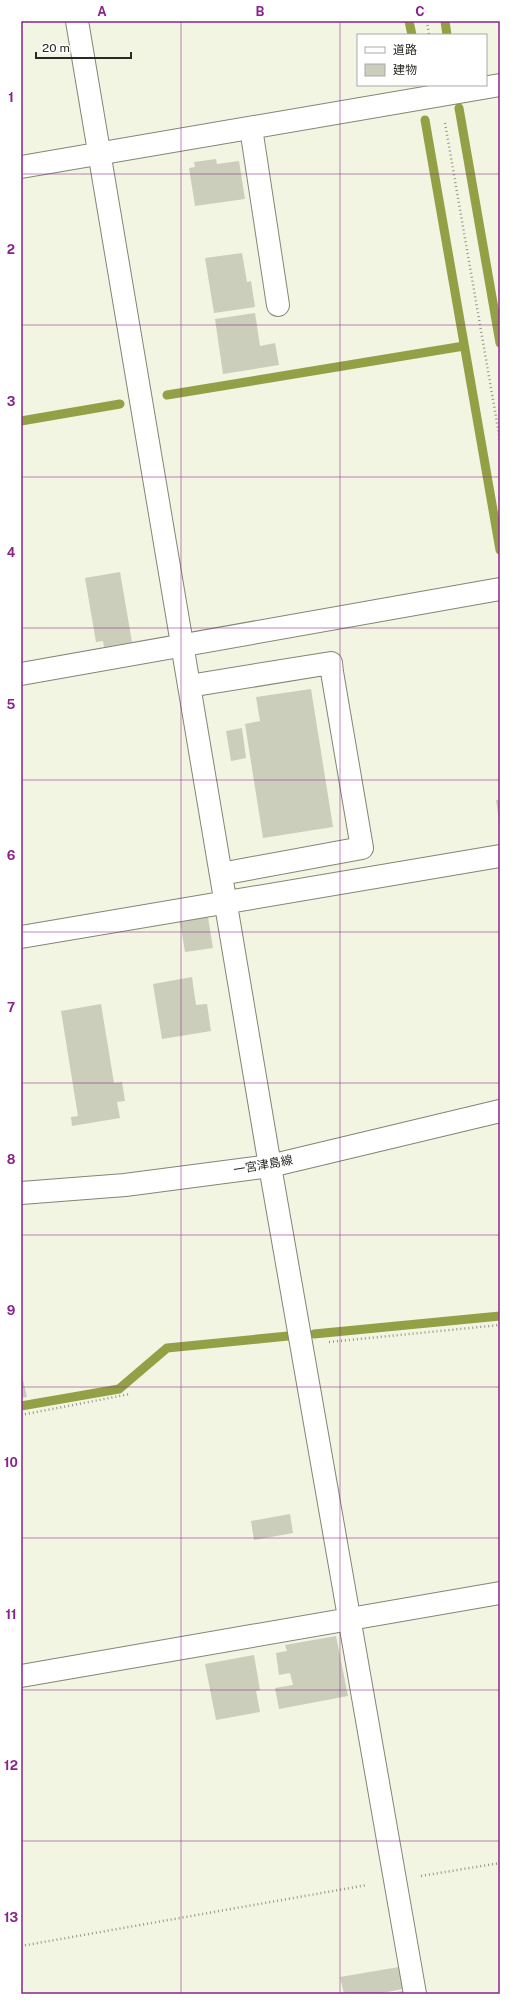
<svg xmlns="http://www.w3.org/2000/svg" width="521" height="2015" font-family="'Public Sans','Noto Sans JP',sans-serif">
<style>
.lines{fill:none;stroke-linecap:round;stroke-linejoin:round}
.stream{stroke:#94a046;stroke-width:9}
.building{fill:#cacebb}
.minor-casing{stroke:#828674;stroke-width:24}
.major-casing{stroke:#828674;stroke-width:24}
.path{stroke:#949688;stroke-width:2.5;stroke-dasharray:1 3;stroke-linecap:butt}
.minor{stroke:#fff;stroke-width:22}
.major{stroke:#fff;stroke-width:22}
.grid{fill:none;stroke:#88248c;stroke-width:1;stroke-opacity:0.55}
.labels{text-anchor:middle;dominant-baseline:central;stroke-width:4;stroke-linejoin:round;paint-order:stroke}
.street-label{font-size:12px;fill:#292a23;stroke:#fff}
.neatline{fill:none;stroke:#88248c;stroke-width:1.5}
.grid-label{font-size:13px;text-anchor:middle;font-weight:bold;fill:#88248c}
</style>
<rect width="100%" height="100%" fill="#f1f5e1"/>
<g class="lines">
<path class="stream" d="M409,21l3,14
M445,21l2,14
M459,108l41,235
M425,120l75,430
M167,395l297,-49
M21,421l99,-17
M314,1334l186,-18
M21,1406l98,-17 48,-41 121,-12"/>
</g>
<path class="building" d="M216,159l1,5 22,-3 6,38 -50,7 -6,-38 6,-1 -1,-5z
M242,253l5,29 4,-1 4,26 -41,6 -9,-55z
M255,313l5,33 15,-3 4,22 -56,9 -8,-55z
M120,572l12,70 -28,5 -1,-6 -7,1 -11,-64z
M311,689l22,138 -70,11 -18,-114 15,-3 -4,-24z
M242,728l4,30 -15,3 -5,-30z
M496,800h4v21h-1z
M208,917l5,31 -28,4 -5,-30z
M192,977l4,28 11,-1 4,27 -49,8 -9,-55z
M101,1004l13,79 8,-1 3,19 -8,1 3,16 -48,8 -1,-9 7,-1 -17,-105z
M21,1371l6,26 -6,1z
M290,1514l3,19 -39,7 -3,-19z
M336,1636l12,60 -69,13 -4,-21 18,-3 -3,-12 -11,2 -3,-22 11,-2 -2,-6z
M254,1655l6,35 -4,1 4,21 -44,8 -11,-56z
M399,1967l4,22 -26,5h-33l-4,-17z
M403,1991v3h-15v-1z"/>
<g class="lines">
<g class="minor-casing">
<path id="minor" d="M77,21l193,1145 145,828
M251,128l27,177
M21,167l479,-82
M21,674l479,-85
M189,686l142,-23 1,9 30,176 -141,26
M21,937l479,-81
M21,1676l479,-83"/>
</g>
<g class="major-casing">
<path id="major" d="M21,1193l104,-8 145,-19 230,-55"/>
</g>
<path class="path" d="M427,21l2,14
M445,123l55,317
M329,1342l171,-17
M21,1415l109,-21
M421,1876l79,-13
M21,1946l346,-61"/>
<use href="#minor" class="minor"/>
<use href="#major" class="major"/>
</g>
<path class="grid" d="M181,21v1973M340,21v1973M21,174h479M21,325h479M21,477h479M21,628h479M21,780h479M21,932h479M21,1083h479M21,1235h479M21,1387h479M21,1538h479M21,1690h479M21,1841h479"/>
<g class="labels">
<g class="street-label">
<text transform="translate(263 1165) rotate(-10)">一宮津島線</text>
</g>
</g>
<rect width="521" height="2015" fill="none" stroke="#ffffff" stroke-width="44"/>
<rect x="357" y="34" width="130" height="52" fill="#ffffff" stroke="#a9aaa7"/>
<rect x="365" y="47" width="20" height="6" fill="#ffffff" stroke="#a9aaa7"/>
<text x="393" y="54" font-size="12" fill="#292a23">道路</text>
<rect x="365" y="64" width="20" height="12" fill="#cacebb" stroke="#a9aaa7"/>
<text x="393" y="74" font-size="12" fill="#292a23">建物</text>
<path d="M36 52v6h95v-6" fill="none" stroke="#292a23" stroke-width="2"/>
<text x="42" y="52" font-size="12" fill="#292a23" stroke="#ffffff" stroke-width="3" paint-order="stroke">20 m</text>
<rect x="22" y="22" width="477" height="1971" class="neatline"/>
<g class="grid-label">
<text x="102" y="16">A</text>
<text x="260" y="16">B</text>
<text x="420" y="16">C</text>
<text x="11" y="102">1</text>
<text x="11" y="254">2</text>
<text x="11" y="406">3</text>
<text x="11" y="557">4</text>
<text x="11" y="709">5</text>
<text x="11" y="860">6</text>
<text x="11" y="1012">7</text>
<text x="11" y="1164">8</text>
<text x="11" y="1315">9</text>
<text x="11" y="1467">10</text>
<text x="11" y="1619">11</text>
<text x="11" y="1770">12</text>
<text x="11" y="1922">13</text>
</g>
</svg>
